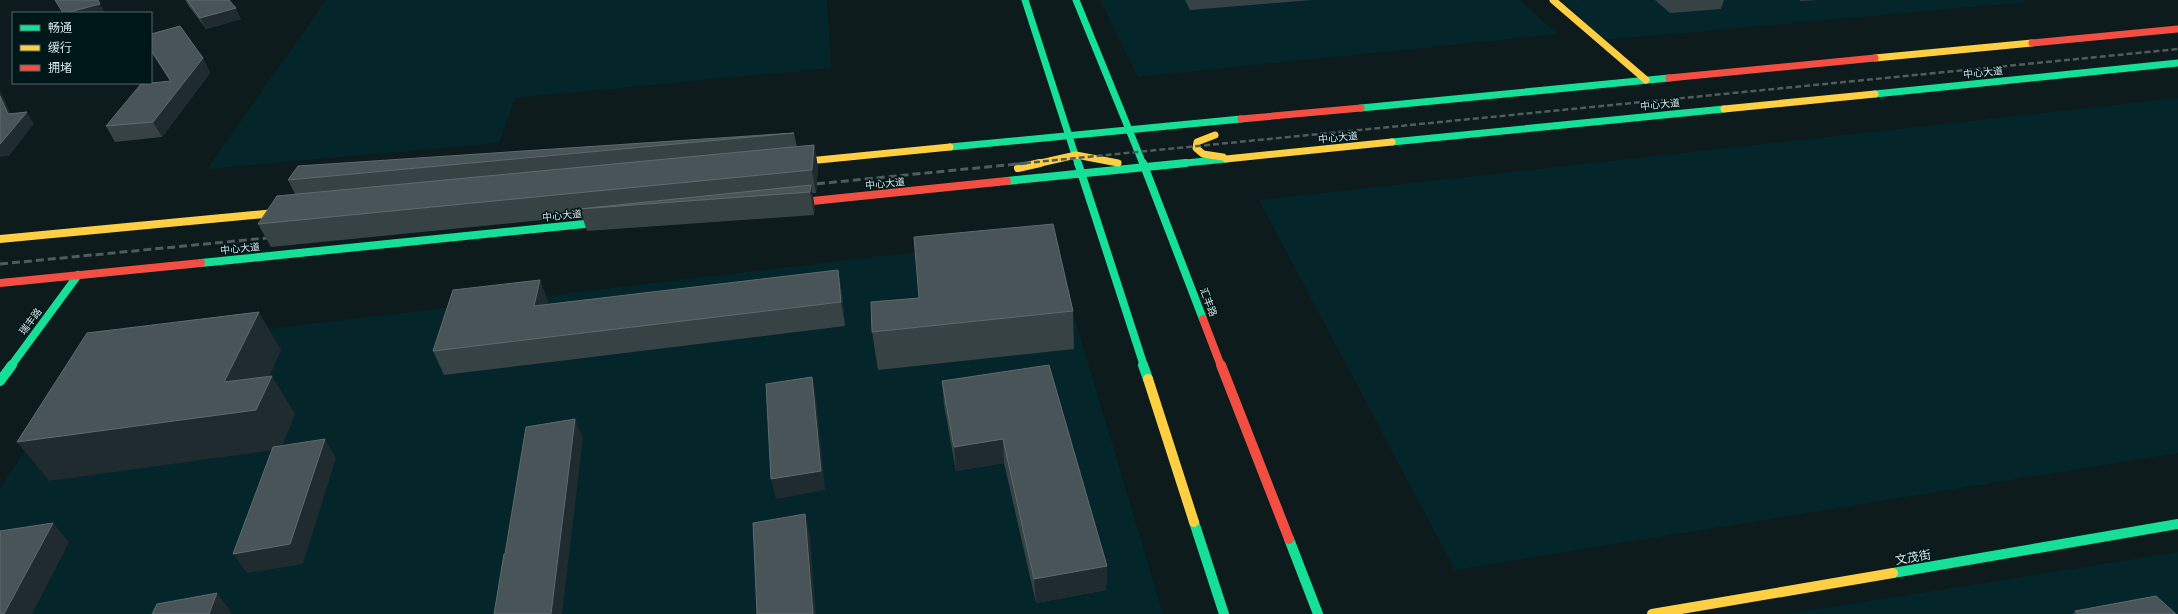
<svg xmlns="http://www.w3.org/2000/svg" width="2178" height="614" font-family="'Open Sans','Noto Sans SC',sans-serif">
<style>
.built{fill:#04262a}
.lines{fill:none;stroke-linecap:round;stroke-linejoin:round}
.fast-far2{stroke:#16e098;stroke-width:7}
.fast-far1{stroke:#16e098;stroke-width:8}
.fast{stroke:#16e098;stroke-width:10}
.slow-far2{stroke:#ffcf43;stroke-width:7}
.slow-far1{stroke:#ffcf43;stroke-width:8}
.slow{stroke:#ffcf43;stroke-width:10}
.jam-far2{stroke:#f24e42;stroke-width:7}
.jam-far1{stroke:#f24e42;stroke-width:8}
.jam{stroke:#f24e42;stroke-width:10}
.rail-far1{stroke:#505b5b;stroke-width:2.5;stroke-dasharray:6 3;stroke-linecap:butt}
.rail{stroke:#505b5b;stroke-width:3;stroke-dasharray:8 4;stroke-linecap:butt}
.wall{fill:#374245}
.shaded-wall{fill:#1f2b2e}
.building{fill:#485457;stroke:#5f6a6d}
.labels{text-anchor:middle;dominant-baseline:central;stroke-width:3;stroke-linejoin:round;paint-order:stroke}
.street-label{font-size:10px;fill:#d7e5e7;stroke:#001719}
.near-street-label{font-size:12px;fill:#d7e5e7;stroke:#001719}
</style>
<rect width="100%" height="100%" fill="#0d1b1d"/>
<path class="built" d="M326,0h501l4,68 -316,30 -16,45 -292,26z
M1100,0h420l37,34 -419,43z
M1562,0h461l4,2 -424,38z
M2178,98v355l-723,117 -196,-370z
M1050,236l113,378h-1163v-125l90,-139z
M2178,552v62h-390z"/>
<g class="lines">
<path class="fast-far2" d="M1025,0l53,164
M1076,0l67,164
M1875,94l303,-31
M1361,108l308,-30
M1392,142l332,-33
M950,147l291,-28
M1176,164l50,-5"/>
<path class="fast-far1" d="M1078,163l66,203
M1143,163l60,156
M1007,181l179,-18
M201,263l413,-42
M11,366l67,-91"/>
<path class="fast" d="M1143,365l5,14
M0,381l12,-16
M1194,522l30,92
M1289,539l29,75
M1893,573l285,-49"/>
<path class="slow-far2" d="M1553,0l93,80
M1875,58l157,-15
M1724,109l151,-15
M1215,135l-18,7 -1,6 7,6 20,3
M1226,159l166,-17
M788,163l162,-16
M1036,164l40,-9 42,8"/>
<path class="slow-far1" d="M1018,168l22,-5
M0,239l296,-28"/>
<path class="slow" d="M1148,379l46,143
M1652,614l241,-41"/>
<path class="jam-far2" d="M2032,43l146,-14
M1669,78l206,-20
M1241,119l120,-11"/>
<path class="jam-far1" d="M783,204l224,-23
M0,283l201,-20
M1203,319l18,47"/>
<path class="jam" d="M1221,365l68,174"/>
<path class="rail-far1" d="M1016,164l1162,-115"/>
<path class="rail" d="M805,185l222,-22
M0,264l277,-27"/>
</g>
<path class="wall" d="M185,0h44l12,19 -35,10 -18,-24z
M1185,0h127l-122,10z
M1655,0h69l-3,9 -51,4z
M1799,0h19l-17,1z
M151,34l52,24 7,15 -48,64 -47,5 -9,-16 64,-45 -19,-29z
M794,133l3,14 17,-2 4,22 -2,26h-4l3,15 -1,7 -227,16 -5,-15 -311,31 -13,-23 37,-30 -7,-14z
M838,270l4,24 3,32 -401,49 -11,-24 116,-47z
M1073,311l1,38 -196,21 -6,-38z
M1049,365l58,201 -1,24 -70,13 -32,-140 -48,8 -12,-66 -2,-24z
M2075,611l101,3h-103z"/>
<path class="shaded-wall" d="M100,4l5,9h-39z
M236,8l5,11 -35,10 -6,-11z
M203,58l7,15 -48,64 -9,-15z
M0,90l16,36 11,-14 7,12 -25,32 -9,1v-13l8,-30 -8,-18z
M814,145l4,22 -2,26 -4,-23z
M811,185l4,23 -1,7 -4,-23z
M838,270l4,24 3,32 -4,-24z
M540,280l9,24 -6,25 -9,-23z
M259,312l22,38 -27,61 18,-35 23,38 -14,35 -232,32 -32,-39z
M812,377l4,19 9,94 -49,9 -5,-20z
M575,419l8,19 -21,176h-11z
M325,439l11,19 -33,106 -56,9 -14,-19z
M1003,439l1,24 -48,8 -2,-24z
M805,514l5,20 6,80h-3z
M53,523l16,19 -37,72h-28z
M1107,566l-1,24 -70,13 -2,-24z
M217,593l14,19v2h-22z"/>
<path class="building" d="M55,0h43l2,4 -34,9h-3z
M187,0h42l7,8 -36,10z
M180,26l23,32 -50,64 -47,4 35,-42 30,-3 -20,-31v-16z
M0,96l8,18 19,-2 -26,31 -1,1z
M794,133l-506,47 10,-14z
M814,145l-2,25 -554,54 19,-28z
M811,185l-1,7 -231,17z
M1053,224l20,87 -201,21 -1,-30 48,-4 -5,-61z
M838,270l3,32 -408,49 20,-61 87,-10 -6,26z
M259,312l-35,70 48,-6 -16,34 -239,32 70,-109z
M1049,365l58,201 -73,13 -31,-140 -49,8 -12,-66z
M812,377l9,94 -50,8 -5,-95z
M575,419l-24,195h-57l10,-60h1l21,-127z
M325,439l-35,105 -57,10 40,-107z
M805,514l8,100h-56l-4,-91z
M53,523l-49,91h-4v-83z
M217,593l-8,21h-57l5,-10z
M2156,596l20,18h-98l-3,-3z"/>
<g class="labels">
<g class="street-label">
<text transform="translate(1983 72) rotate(-6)">中心大道</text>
<text transform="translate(1660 104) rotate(-6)">中心大道</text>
<text transform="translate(1338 137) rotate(-6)">中心大道</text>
<text transform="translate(885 183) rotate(-6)">中心大道</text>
<text transform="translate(562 215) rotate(-6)">中心大道</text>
<text transform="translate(240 248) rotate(-6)">中心大道</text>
<text transform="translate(1209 302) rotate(69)">汇丰路</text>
<text transform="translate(30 321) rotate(-53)">瑞丰路</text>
</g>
<g class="near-street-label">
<text transform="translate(1913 557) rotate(-10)">文茂街</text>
</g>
</g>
<rect x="12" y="12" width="140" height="72" fill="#001719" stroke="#56696b"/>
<rect x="20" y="25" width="20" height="6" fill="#16e098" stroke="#56696b"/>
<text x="48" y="32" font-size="12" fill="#d7e5e7">畅通</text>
<rect x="20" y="45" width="20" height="6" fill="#ffcf43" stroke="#56696b"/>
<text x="48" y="52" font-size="12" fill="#d7e5e7">缓行</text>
<rect x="20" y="65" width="20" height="6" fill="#f24e42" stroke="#56696b"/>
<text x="48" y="72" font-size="12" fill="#d7e5e7">拥堵</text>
</svg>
